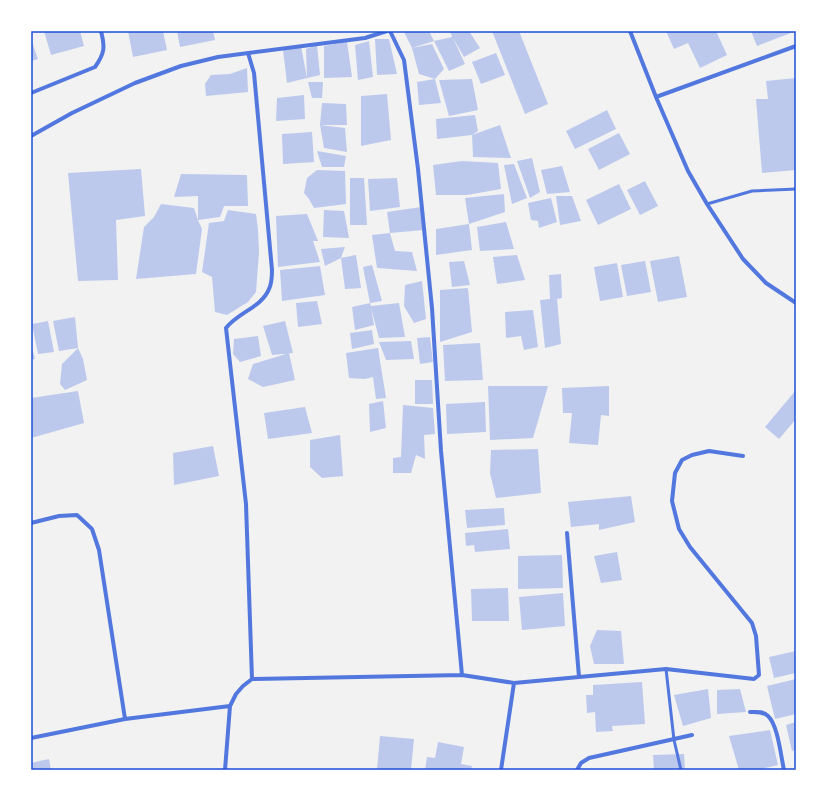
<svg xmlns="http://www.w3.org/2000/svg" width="827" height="801" font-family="Raleway,sans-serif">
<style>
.building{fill:#bdc9ec}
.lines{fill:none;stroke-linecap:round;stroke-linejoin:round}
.service{stroke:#5277de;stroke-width:3}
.minor{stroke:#5277de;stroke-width:4}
.neatline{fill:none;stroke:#1d4ed8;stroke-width:1.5}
</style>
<rect width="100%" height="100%" fill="#f2f2f2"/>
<path class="building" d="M44,31h36l4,15 -33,9z
M128,31h35l4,19 -34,7z
M177,31h36l2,9 -35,7z
M406,31h23l5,10 18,-4 -2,-6h19l11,17 -16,9 -11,-19 12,26 -16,7 -15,-30 -22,7 20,-4 12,25 -9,10 6,24 -22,2 -2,-23 18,-3 -16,-5 -7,-26 -8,-16z
M492,31h27l29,73 -23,10z
M666,31h50l11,24 -27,13 -12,-25 -14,6z
M751,31h45l-39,15z
M31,39l7,20 -7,2z
M375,39h14l8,35 -20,1z
M369,41l4,36 -15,3 -3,-35z
M347,42l5,35 -28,1v-32z
M317,45l3,30 -13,3 -20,5 -4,-33 18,-4 6,32 -1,-29z
M496,53l9,22 -24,9 -9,-22z
M247,68l1,24 -42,4 -1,-12 6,-9 19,-1z
M796,78v92l-34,3 -6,-74h12l-2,-18z
M472,79l6,31 -29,6 -10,-36z
M308,82h15l-1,16h-10z
M387,94l4,46 -30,6v-50z
M304,95l1,24 -29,2 1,-23z
M322,103l24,1 1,21h-27z
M607,110l9,19 -41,20 -9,-18z
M475,115l3,16 -6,4 28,-10 11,33 -38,-1 -1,-22 -35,4 -1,-20z
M320,125l25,3 2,24 -23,-4z
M312,132l2,30 -31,2 -1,-30z
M619,133l11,21 -31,16 -11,-21z
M317,151l29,5 -2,11h-22z
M532,158l8,34 -10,6 -13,-37z
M462,161l36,2 3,26 -34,6h-31l-3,-30z
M514,164l13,34 -15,6 -8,-39z
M562,166l8,26 -23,2 -6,-24z
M141,169l4,47 -29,4 2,60 -40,1 -10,-108z
M317,170l28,1 1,33 -32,4 -5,-9 -5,-6 3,-15z
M181,174l66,1 1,31h-24l-4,11 -22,3 4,9 -6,45 -60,5 8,-52 10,-10 7,-13 33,4 4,12v-24l-24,1z
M350,178h14l3,47h-17z
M397,178l3,29 -30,4 -2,-32z
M645,181l13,25 -18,9 -13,-25z
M619,184l12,25 -33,16 -12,-25z
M504,194l1,18 -36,12 -4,-26z
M556,196h16l9,25 -21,4z
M551,198l6,24 -18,6 -1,-7 -7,-1 -3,-17z
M421,207l2,23 -33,3 -3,-21z
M228,210l28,4 2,16 1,22 -3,40 -8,10 -21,13 -12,-3 -3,-35 -10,-5 7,-49 15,-2z
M324,210l20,1 5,27 -26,-1z
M307,214l11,27h-5l7,21 -42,5 -2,-51z
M506,222l8,27 -34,2 -3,-24z
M469,224l3,26 -36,5v-26z
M390,233l5,18 17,1 5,19 -40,-3 -5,-33z
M345,247l-4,11 -16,8 -4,-17z
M356,255l5,33 -16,1 -4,-31z
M517,255l8,25 -28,4 -4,-27z
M679,256l8,41 -29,5 -8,-41z
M464,261l6,24 -18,2 -3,-25z
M645,261l6,31 -24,4 -6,-31z
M617,263l6,34 -23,4 -6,-34z
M372,265l10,36 -12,2 -7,-36z
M320,266l5,29 -43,6 -2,-31z
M561,274l1,24 -5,1 4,45 -16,4 -5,-48 10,-1 -1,-24z
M422,281l4,38 -12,4 -10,-17 1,-21z
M468,288l4,44 -32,10v-52z
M317,301l5,23 -24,3 -2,-24z
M370,303l1,3 28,-3 6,34 -26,1 -8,-30 3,17 -19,5 -3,-23z
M533,310l5,37 -14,3 -3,-14 -15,2 -1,-26z
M75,317l3,31 5,11 4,21 -22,10 -5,-6 2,-20 16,-16 -19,3 -6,-30z
M48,321l6,31 -16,2 -6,-30z
M285,321l8,32 -21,2 -9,-29z
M372,330l2,14 -22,5 -2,-16z
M258,336l3,20 -21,6 -7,-8 1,-15z
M430,337l3,25 -13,2 -3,-26z
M411,341l3,18 -28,1 -7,-18z
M480,343l3,37 -38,1 -2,-36z
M31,345l4,14 -4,1z
M378,348l8,50 -10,1 -3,-22 -8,2 -16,-1 -3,-25z
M289,353l6,27 -32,7 -15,-8 5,-15z
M415,380h17l1,24h-18z
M488,386h60l-15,52 -43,2z
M609,386v30l-8,-1 -3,30 -29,-2 3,-30h-9l-1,-25z
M796,390v29l-17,20 -14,-12z
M78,391l6,32 -53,15v-40z
M383,401l3,27 -16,4 -1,-28z
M485,402l1,30 -39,2 -1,-30z
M403,405l30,3 2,26 -11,1 1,24 -9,-4 -5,18h-18v-15l8,-1z
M305,407l7,26 -44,6 -4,-26z
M340,435l3,41 -21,2 -12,-11v-27z
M213,446l6,30 -45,9 -1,-32z
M538,449l3,44 -45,5 -6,-25 1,-23z
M631,496l4,26 -36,8v-6l-28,3 -3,-25z
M504,508l1,17 -38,3 -2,-18z
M508,529l2,20 -35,3 -1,-7 -8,1 -1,-13z
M617,552l5,28 -21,3 -7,-27z
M562,555l1,33 -45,1v-33z
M508,588l1,33h-37l-1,-32z
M563,593l2,33 -43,4 -3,-33z
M597,630l24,1 3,33h-30l-4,-18z
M796,651v22l-22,5 -5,-21z
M796,679v35l-21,5 -8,-33z
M642,682l3,42 -33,2 1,5 -17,1 -1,-20 -8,1 -1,-18h7v-10z
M708,689l3,29 -28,8 -9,-31z
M740,689l6,23 -29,2v-24z
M796,722v28l-4,1 -6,-26z
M770,730l8,35 -22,5h-17l-10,-34z
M380,736l34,3 -3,31h-34z
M438,742l26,5 -3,17 11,2 -1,4h-46l2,-13 8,1z
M684,754l1,16h-31l-1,-15z
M49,759l2,11h-20v-7z"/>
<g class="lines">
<path class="service" d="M707,204l45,-13 44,-2
M666,669l8,71 7,30"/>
<path class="minor" d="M390,31l14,29 14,109 14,139 9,143 21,224
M630,31l26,66 32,74 19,33 36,55 23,24 30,20
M248,53l6,20 18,197c0,6 0,13 -3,19 -7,18 -32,24 -43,39l20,176 6,175
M31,93l64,-26c10,-14 10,-20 6,-36
M656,97l140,-51
M31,136l41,-23 63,-30 46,-17 37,-9 147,-19 22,-7
M31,523l28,-7 18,-1 15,14 7,21 26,169
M567,533l12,144
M514,683l152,-14 88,10 5,-4 -3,-39 -4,-13 -62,-76 -11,-18 -7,-28 3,-28 7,-13 10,-5 17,-4 34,5
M750,712c6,0 13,-1 18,4 10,9 13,41 16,54
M31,738l94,-19 105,-13
M225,770l5,-64 6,-12 7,-8 9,-7 210,-4 52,8 -13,87
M577,770l4,-7 8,-5 103,-23"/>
</g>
<rect width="827" height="801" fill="none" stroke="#ffffff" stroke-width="64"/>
<rect x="32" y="32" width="763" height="737" class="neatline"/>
</svg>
